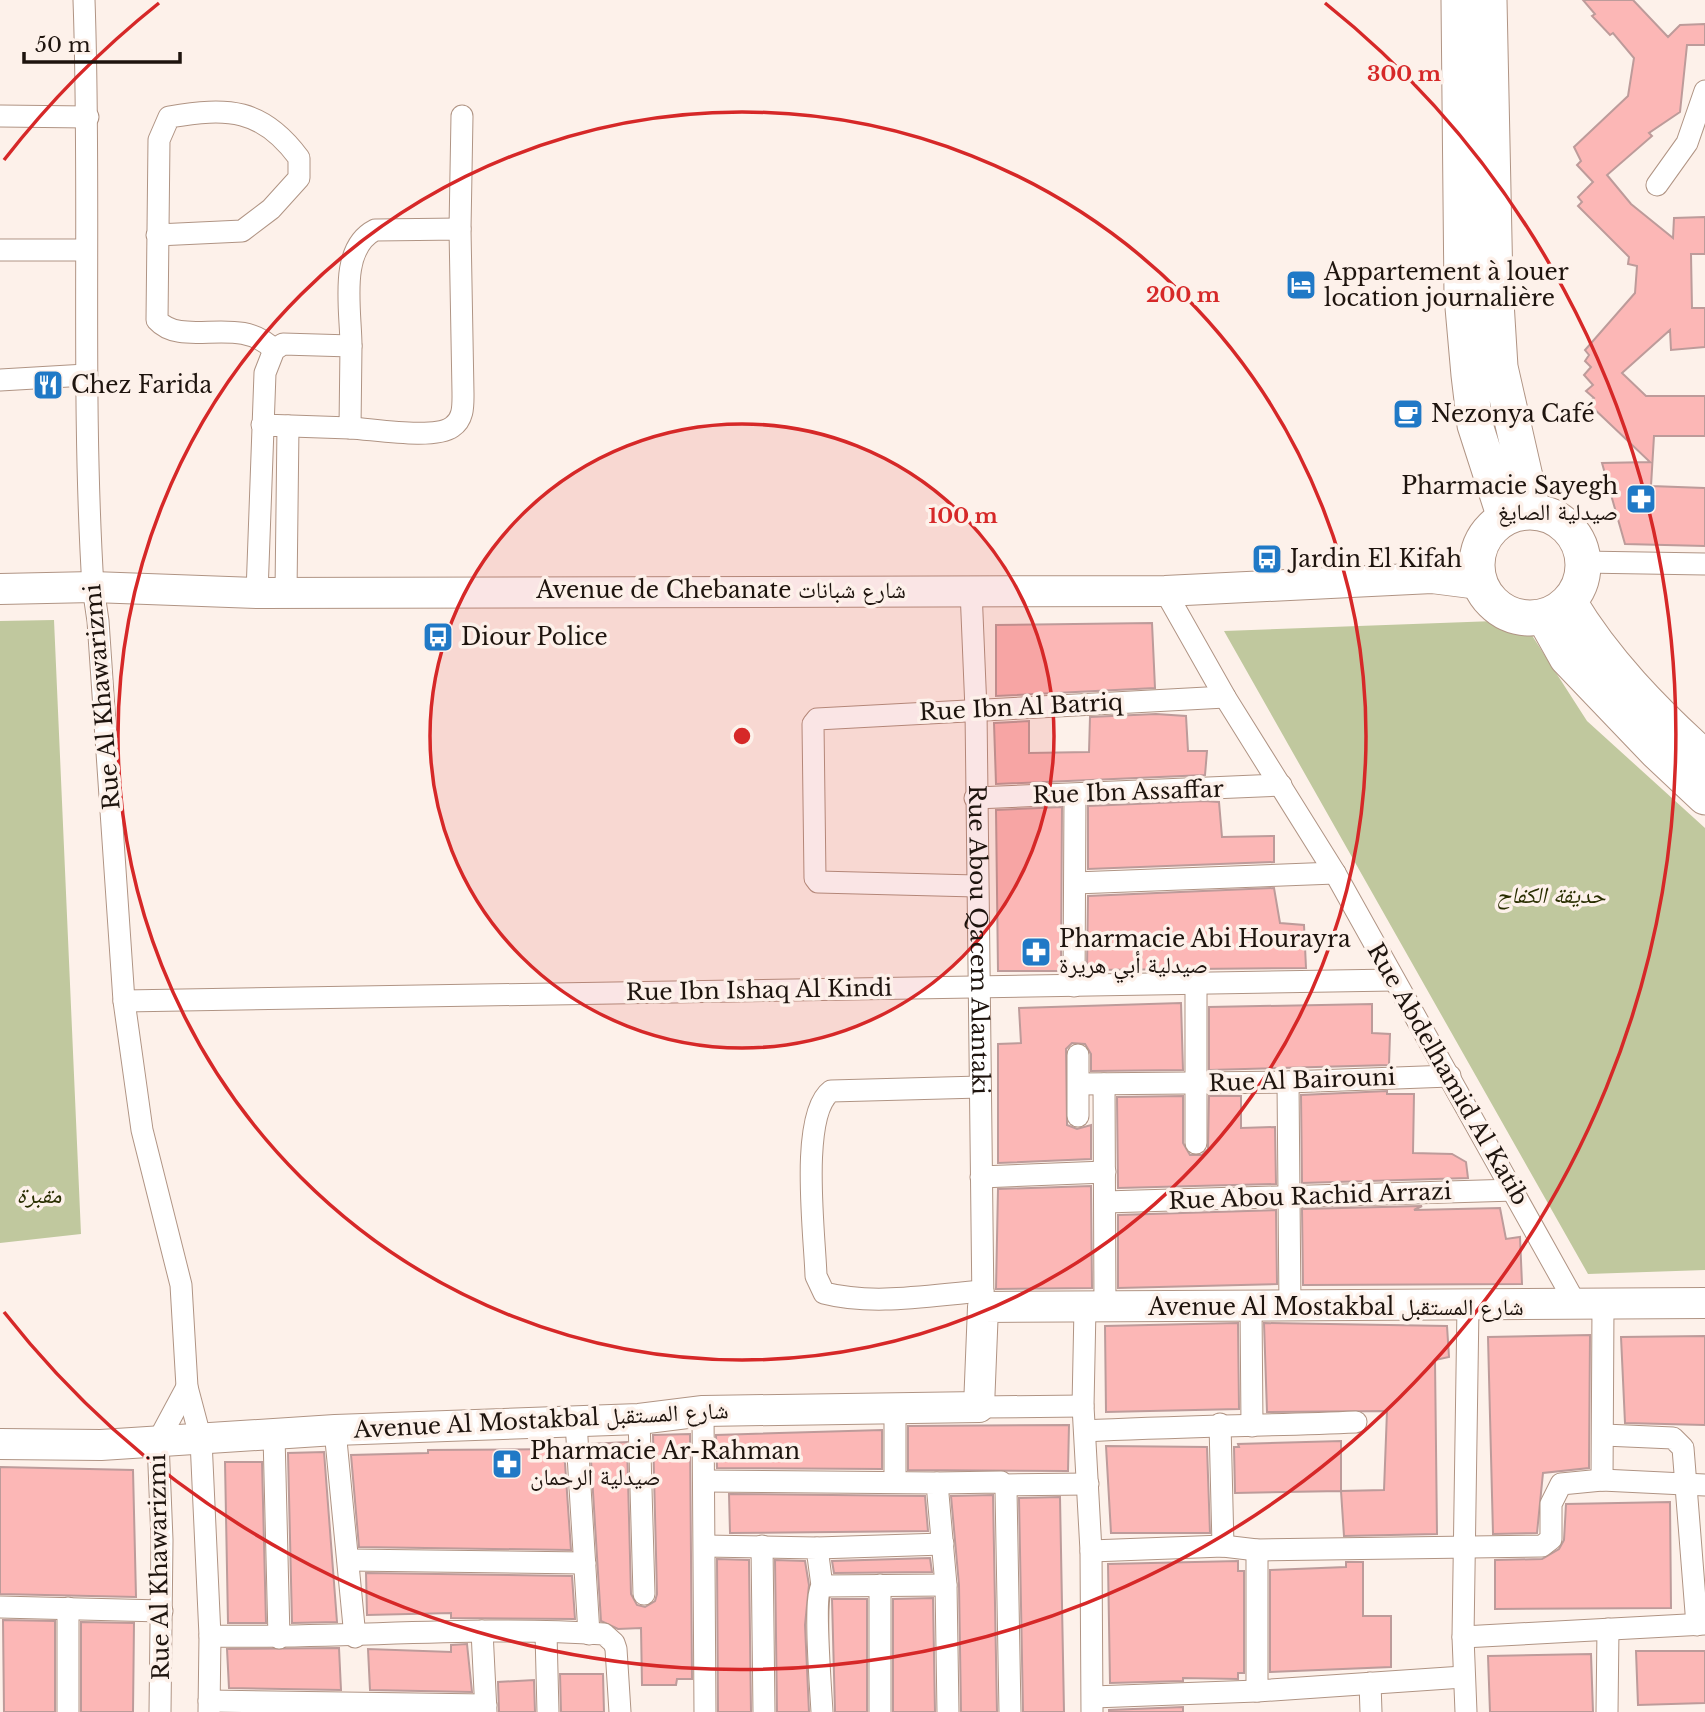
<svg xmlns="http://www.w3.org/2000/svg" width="1705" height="1712" font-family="'Libre Baskerville','Noto Naskh Arabic',serif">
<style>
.green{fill:#c0c89e}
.building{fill:#fcb7b6;stroke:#bd9b9a;stroke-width:2}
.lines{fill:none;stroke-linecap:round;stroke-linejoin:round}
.street-casing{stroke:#b09484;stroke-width:23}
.secondary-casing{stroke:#b09484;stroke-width:32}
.primary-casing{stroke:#b09484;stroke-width:37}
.street{stroke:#fff;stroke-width:21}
.secondary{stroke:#fff;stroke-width:30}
.primary{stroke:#fff;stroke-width:35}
.ring{fill:none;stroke:#d62828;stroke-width:3.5}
.labels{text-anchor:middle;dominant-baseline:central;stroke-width:7;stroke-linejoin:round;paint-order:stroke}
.poi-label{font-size:23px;fill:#1e140e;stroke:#fdf1ea;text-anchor:start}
.street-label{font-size:23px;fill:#1e140e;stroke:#fdf1ea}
.park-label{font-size:23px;font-style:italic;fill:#292e00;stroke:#fdf1ea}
.centre{fill:#d62828;stroke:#fdf1ea;stroke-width:3.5}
.ring-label{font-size:21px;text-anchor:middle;font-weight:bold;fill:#d62828;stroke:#fdf1ea;stroke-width:7;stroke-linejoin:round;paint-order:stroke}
</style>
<rect width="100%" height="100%" fill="#fdf1ea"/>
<path class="green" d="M54,620l27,614 -81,9v-622z
M1522,620l65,101 118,107v442l-117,4 -364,-643z"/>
<path class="building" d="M1583,0h50l35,37 12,-12 25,-1v21h-18l-7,67 -31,21 3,3 -45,39 24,29 42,34 1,-20 31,-1v37h-14l1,54h13v39l-34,3 -1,-20 -48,43 24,23h59v40h-51l-3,50 54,2v58l-80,-2 -23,-81 48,-1 -62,-59 6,-5 -8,-7 7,-6 -9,-10 7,-8 -6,-6 4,-6 -4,-5 50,-57 2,-27 -9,-2 1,-7 -51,-51 4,-4 -4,-5 15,-15 -16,-17 4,-4 -7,-14 54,-51 6,-38 -21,-25 -3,2 -18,-19 3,-2z
M1152,623l3,65 -159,8v-71z
M1156,714l30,2 2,35h19l-2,24 -209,9 -2,-61 35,-2v32l60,-1 1,-35z
M1204,801l15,1 3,35 52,-1v26l-186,7v-63z
M1062,807l-1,164h-63l-2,-161z
M1274,888l6,35 24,2 2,43 -219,2 1,-74z
M1181,1003l2,67 -92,1v-17l-6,-10 -13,-1 -6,6 1,76 10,4 14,-4v34l-93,4v-119l23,-1 -2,-35z
M1372,1004v29l18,1 -1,31 -180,5v-63z
M1387,1091v3h27l-1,59 39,1 14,8 2,16 -166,5 -1,-88z
M1183,1096v47l7,12h12l6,-6 1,-53h32v32l34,-1 1,57 -158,4 -1,-91z
M1091,1186l1,102 -96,1 2,-100z
M1422,1206l-8,4 86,-2 6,31 14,-2 2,47 -219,1 -1,-76z
M1276,1210l1,74 -159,4v-73z
M1238,1323l1,86 -133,3 -1,-86z
M1264,1323l183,3 2,31 -14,3 2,174 -93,2 -3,-45 43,-1 3,-79 -120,1z
M1590,1335l-1,133 -46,5 -6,60 -44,1 -5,-197z
M1705,1336v89l-80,-2 -4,-86z
M1069,1425l-1,46 -160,-1v-44z
M882,1430v39l-165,-1 -1,-33z
M690,1434l2,245h-15l-1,6h-34l-1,-57 -23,1 -17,-8 -11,-177 37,-2 4,152 6,11 8,2 10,-6 2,-7 -4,-159z
M1341,1441v50l-106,2 -1,-46h5l-1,-3z
M1106,1446l101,1 3,86h-99z
M564,1449l7,101 -212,-3 -8,-92 77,-2v-3z
M324,1452l13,170 -45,1 -4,-170z
M225,1462h37l4,161h-38z
M0,1467l133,3 3,127 -136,-3z
M729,1494l196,2 3,35 -198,2z
M993,1495l4,217h-36l-2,-127 -8,-89z
M1060,1497l4,215h-41l-4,-214z
M1670,1502l1,106 -176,1v-49l47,-1 17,-10 5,-9 2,-36z
M930,1558l2,14 -98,1 -2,-12z
M717,1559l32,1 2,152h-33z
M775,1560l30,1 4,24 -4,40 4,87h-32z
M1238,1561v10h6v102h-6v6l-55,-1v3l-73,2 -2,-119z
M1346,1562h17v54h28v51l-121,5v-102l76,-3z
M366,1573l206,3 3,43 -124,-1v-5l-84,2z
M933,1598l2,114h-42v-113z
M832,1599h35v113h-32z
M3,1620l52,1v91h-51z
M81,1622l53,1 -1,89h-52z
M467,1644l5,48 -102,-2 -2,-41 83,3v-7z
M339,1648l2,42 -112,-2 -2,-39z
M1636,1651h69v52l-67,2z
M1591,1654l2,58h-103l-2,-56z
M560,1674h43l1,38h-43z
M534,1680l1,32h-36l-1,-30z
M1183,1707v5h-74v-2z"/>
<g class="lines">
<g class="street-casing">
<g id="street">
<path d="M84,0c7,196 -3,392 9,587l5,34 26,380 18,129 39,155 6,102 14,53 9,196 -1,76"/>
<path d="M0,116l88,1"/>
<path d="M1657,185l30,-42 18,-52"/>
<path d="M460,229l2,-113"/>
<path d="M157,235l85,-4 29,-22 28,-31v-20c-37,-50 -71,-51 -130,-41l-10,23 -2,180c26,29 83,-7 117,30"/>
<path d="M0,250h86"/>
<path d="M0,380l86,-5"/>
<path d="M350,428c23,1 84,12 102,-1 12,-8 11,-22 11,-34l-3,-164 -85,1c-37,19 -24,80 -24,116"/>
<path d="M1583,562l122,2"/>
<path id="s1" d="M971,590l5,120 7,597"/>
<path d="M1165,591l60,106 110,176 242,433"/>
<path d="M286,592l2,-166"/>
<path d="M257,593l8,-220 9,-23 9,-6 68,2 -1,82 -88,-3"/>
<path d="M975,798l306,-13"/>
<path d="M1075,883l260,-10"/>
<path d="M976,886l-158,-4 -3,-4 -2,-154 4,-5 408,-22"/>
<path d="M1074,986l1,-191"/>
<path d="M124,1001l1270,-21"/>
<path d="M1288,1082l2,226"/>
<path d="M1079,1084l209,-2 162,-6"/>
<path d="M1104,1084l1,224"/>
<path d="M980,1087l-149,4c-32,24 -16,146 -15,185l8,17c50,13 107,2 159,-2"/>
<path d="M1078,1116v-61"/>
<path d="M1196,1143v-159"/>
<path d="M981,1177l124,-5"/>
<path d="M1105,1202l410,-12"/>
<path d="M1085,1308l-2,98 8,145 1,161"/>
<path d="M1251,1308l1,118"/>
<path d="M979,1407l104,-1"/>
<path d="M703,1411l2,301"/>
<path d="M639,1419l5,175"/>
<path d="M576,1422l13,212"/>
<path d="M1220,1424l3,122"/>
<path d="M335,1430l20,207"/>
<path d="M1085,1431c91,-5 180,-5 271,-9"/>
<path d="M274,1435l5,203"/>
<path d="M1604,1435l69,3 10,10 14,177"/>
<path d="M1602,1480l1,-174"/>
<path d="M704,1481l233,2 9,102 2,127"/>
<path d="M895,1481v-74"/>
<path d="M937,1483l64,-1 5,8 4,222"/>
<path d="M1005,1485l83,-1"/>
<path d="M705,1546l112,2 5,38c-9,10 -1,106 0,126"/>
<path d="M762,1546l2,166"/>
<path d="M817,1548l126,-4"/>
<path d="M1257,1550v141"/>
<path d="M1091,1551l132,-5 34,4 285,-4 9,-7v-35l10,-20 41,-4 103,5"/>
<path d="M348,1560l237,3"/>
<path d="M880,1585v127"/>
<path d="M822,1586l124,-1"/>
<path d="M0,1607l162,4"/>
<path d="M482,1631l4,81"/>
<path d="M546,1633l2,79"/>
<path d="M210,1636c131,3 263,-11 394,-2l10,9 2,6 4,63"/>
<path d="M1463,1637l242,-13"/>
<path d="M1370,1683l1,29"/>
<path d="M1093,1697l164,-6 206,-14"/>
<path d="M209,1701l277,4"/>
<path d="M68,1712v-104"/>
<path d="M160,1712l2,-172 -4,-99 29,-54"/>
<path d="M1466,1712l-3,-75 5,-331"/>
<path d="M1607,1712l1,-83"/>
</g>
</g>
<g class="secondary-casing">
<path id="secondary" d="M0,589l93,-2 164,6 908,-2 267,-13 47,6
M0,1444l101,1 234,-15 304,-11 64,-8 276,-4 4,-100 722,-4"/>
</g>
<g class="primary-casing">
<path id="primary" d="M1459,0l3,296 7,79 6,50 30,93
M1489,0l6,286 5,81 33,145
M1477 565a53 53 0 1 1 106 0a53 53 0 1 1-106 0Z
M1569,602c35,59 85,110 136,156
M1544,617l23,41 89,93 49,46"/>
</g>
<use href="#street" class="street"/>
<use href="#secondary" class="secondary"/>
<use href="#primary" class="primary"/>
</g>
<circle cx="742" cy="736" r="312" fill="#d62828" fill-opacity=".12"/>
<g class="ring">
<circle cx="742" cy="736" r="312"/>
<circle cx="742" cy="736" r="624"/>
<path d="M4 160A936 936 0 0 1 159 3M1325 3A936 936 0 1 1 4 1312"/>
</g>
<defs>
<g id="hotel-square" transform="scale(1.575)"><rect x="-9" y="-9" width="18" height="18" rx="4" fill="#2079c6" stroke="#fdf1ea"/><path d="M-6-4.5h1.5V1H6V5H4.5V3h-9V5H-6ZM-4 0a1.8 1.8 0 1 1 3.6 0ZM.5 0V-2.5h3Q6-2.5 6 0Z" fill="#fff"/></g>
<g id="restaurant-square" transform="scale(1.575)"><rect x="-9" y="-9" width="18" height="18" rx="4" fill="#2079c6" stroke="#fdf1ea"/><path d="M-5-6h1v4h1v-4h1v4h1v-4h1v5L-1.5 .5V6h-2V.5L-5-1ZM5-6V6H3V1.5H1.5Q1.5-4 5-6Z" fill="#fff"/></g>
<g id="cafe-square" transform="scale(1.575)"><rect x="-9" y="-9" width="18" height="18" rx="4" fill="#2079c6" stroke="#fdf1ea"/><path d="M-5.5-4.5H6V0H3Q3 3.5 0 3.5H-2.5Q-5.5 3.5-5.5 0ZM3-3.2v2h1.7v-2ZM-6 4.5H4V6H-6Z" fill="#fff"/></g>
<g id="pharmacy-square" transform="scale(1.575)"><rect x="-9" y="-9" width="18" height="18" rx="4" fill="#2079c6" stroke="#fdf1ea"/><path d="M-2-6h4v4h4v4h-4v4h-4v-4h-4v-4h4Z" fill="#fff"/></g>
<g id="bus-square" transform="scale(1.575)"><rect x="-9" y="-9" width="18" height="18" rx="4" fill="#2079c6" stroke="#fdf1ea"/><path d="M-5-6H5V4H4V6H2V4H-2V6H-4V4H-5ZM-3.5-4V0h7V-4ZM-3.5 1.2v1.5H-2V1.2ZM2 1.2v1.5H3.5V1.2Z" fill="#fff"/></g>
</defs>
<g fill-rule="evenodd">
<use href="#hotel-square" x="1301" y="285"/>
<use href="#restaurant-square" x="48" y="385"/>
<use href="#cafe-square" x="1408" y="414"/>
<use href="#pharmacy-square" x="1641" y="499"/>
<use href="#bus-square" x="1267" y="559"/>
<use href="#bus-square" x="438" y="637"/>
<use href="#pharmacy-square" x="1036" y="952"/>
<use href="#pharmacy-square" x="507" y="1464"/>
</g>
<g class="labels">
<g class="poi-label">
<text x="1324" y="272">Appartement à louer<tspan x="1324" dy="26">location journalière</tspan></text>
<text x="71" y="385">Chez Farida</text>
<text x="1431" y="414">Nezonya Café</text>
<text x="1618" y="486" text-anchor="end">Pharmacie Sayegh<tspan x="1618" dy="26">صيدلية الصايغ</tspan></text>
<text x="1290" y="559">Jardin El Kifah</text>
<text x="461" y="637">Diour Police</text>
<text x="1059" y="939">Pharmacie Abi Hourayra<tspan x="1059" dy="26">صيدلية أبي هريرة</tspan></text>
<text x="530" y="1451">Pharmacie Ar-Rahman<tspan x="530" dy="26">صيدلية الرحمان</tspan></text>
</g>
<g class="street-label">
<text x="721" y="590">Avenue de Chebanate شارع شبانات</text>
<text transform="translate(102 697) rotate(-95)">Rue Al Khawarizmi</text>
<text transform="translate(1021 707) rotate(-3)">Rue Ibn Al Batriq</text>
<text transform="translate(1128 792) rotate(-2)">Rue Ibn Assaffar</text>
<text stroke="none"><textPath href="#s1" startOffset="350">Rue Abou Qacem Alantaki</textPath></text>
<text transform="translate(759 990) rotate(-1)">Rue Ibn Ishaq Al Kindi</text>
<text transform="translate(1448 1074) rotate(60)">Rue Abdelhamid Al Katib</text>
<text transform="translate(1302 1080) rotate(-2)">Rue Al Bairouni</text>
<text transform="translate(1310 1196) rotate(-2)">Rue Abou Rachid Arrazi</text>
<text x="1336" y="1307">Avenue Al Mostakbal شارع المستقبل</text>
<text transform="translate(541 1420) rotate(-3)">Avenue Al Mostakbal شارع المستقبل</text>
<text transform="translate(159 1567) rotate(-91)">Rue Al Khawarizmi</text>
</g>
<g class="park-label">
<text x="1551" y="895">حديقة الكفاح</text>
<text x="39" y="1195">مقبرة</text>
</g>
</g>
<circle cx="742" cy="736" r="10" class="centre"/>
<g class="ring-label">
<text x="1404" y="81">300 m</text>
<text x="1183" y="302">200 m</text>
<text x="963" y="523">100 m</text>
</g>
<path d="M24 52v10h156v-10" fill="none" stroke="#1e140e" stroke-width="3.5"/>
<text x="35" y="52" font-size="21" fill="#1e140e" stroke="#fdf1ea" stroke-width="5" paint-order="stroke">50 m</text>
</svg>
